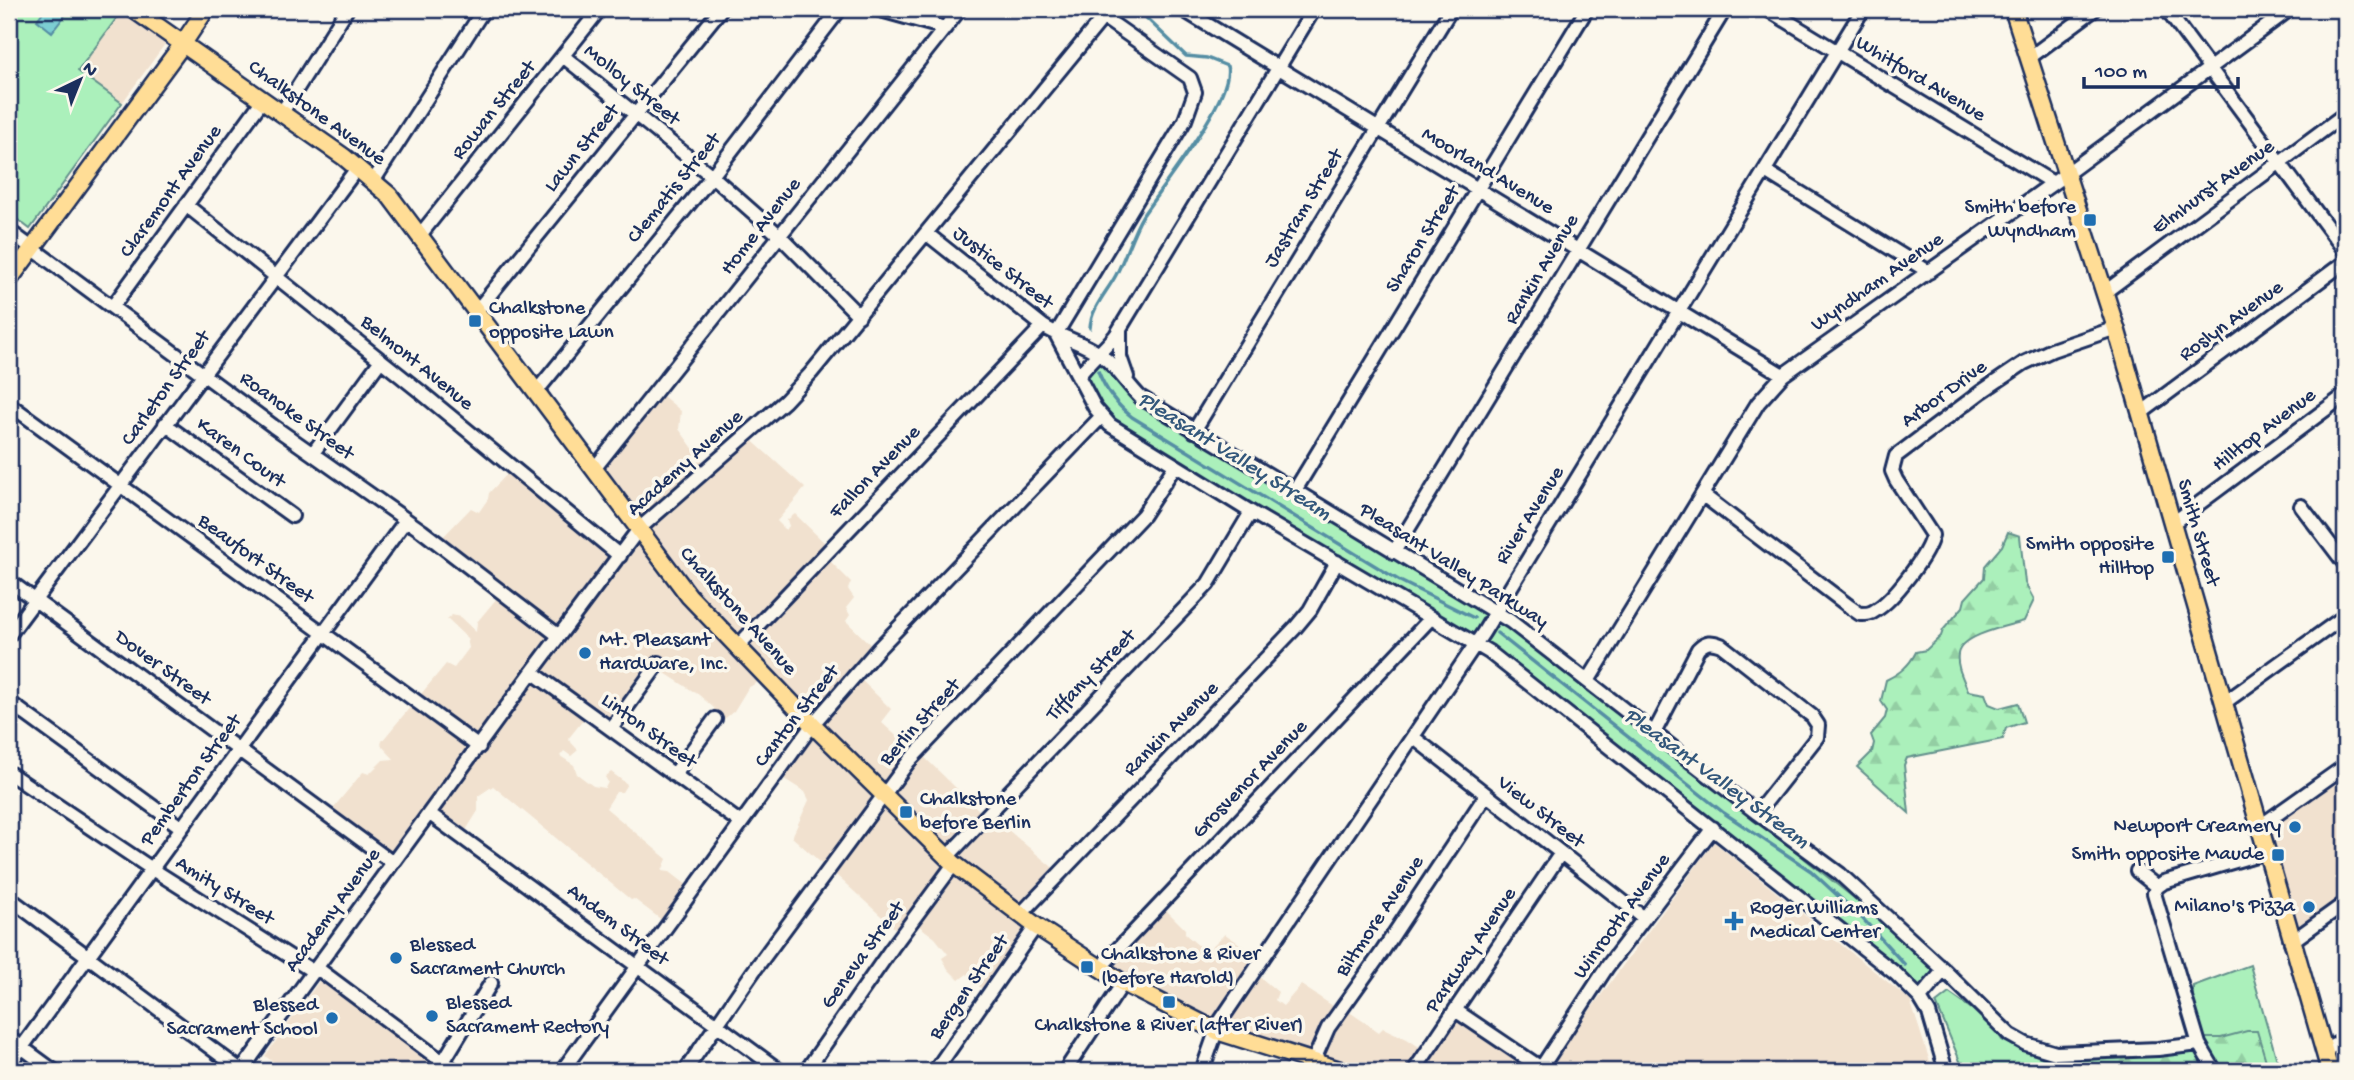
<svg xmlns="http://www.w3.org/2000/svg" width="2354" height="1080" font-family="'Gochi Hand',sans-serif">
<style>
.built{fill:#f1e1cf}
.green{fill:#abf0bb;stroke:#63908c;stroke-width:2}
.forest{fill:url(#forest-firs);stroke:#63908c;stroke-width:2}
.water{fill:url(#water-ripples);stroke:#558ea4;stroke-width:2}
.lines{fill:none;stroke-linecap:round;stroke-linejoin:round}
.stream{stroke:#558ea4;stroke-width:3.5}
.minor-casing{stroke:#1b2f5e;stroke-width:18}
.major-casing{stroke:#1b2f5e;stroke-width:21}
.minor{stroke:#fbf7ec;stroke-width:12}
.major{stroke:#ffdd96;stroke-width:16}
.poi-dot{fill:#1f6fb2;stroke:#fbf7ec;stroke-width:2.5}
.labels{text-anchor:middle;dominant-baseline:central;stroke-width:7;stroke-linejoin:round;paint-order:stroke}
.street-label{font-size:21px;fill:#1b2f5e;stroke:#fbf7ec}
.poi-label{font-size:21px;fill:#1b2f5e;stroke:#fbf7ec;text-anchor:start}
.water-label{font-size:23px;font-style:italic;fill:#33577b;stroke:#fbf7ec}
</style>
<defs>
<pattern id="forest-firs" width="22" height="20" patternUnits="userSpaceOnUse" patternTransform="scale(1.75)"><rect width="22" height="20" fill="#abf0bb"/><path d="M5 1l3.5 6h-7zM16 11l3.5 6h-7z" fill="#93cea3"/></pattern>
<pattern id="water-ripples" width="26" height="14" patternUnits="userSpaceOnUse" patternTransform="scale(1.75)"><rect width="26" height="14" fill="#7cced2"/><path d="M2 4q2-2 4 0t4 0M15 11q2-2 4 0t4 0" fill="none" stroke="#6bb1b7"/></pattern>
</defs>
<rect width="100%" height="100%" fill="#fbf7ec"/>
<filter id="ink" filterUnits="userSpaceOnUse"><feTurbulence type="fractalNoise" baseFrequency=".0143" numOctaves="2"/><feDisplacementMap in="SourceGraphic" scale="14" xChannelSelector="R" yChannelSelector="G"/><feConvolveMatrix kernelMatrix="1 2 1 2 8 2 1 2 1" color-interpolation-filters="sRGB"/></filter>
<g filter="url(#ink)">
<path class="built" d="M121,12l44,32 -43,59 -44,-32z
M657,391l24,20 -2,18 29,40 39,-33 58,52 -28,33 9,9 3,-4 -2,-6 8,-6 35,34 -5,8 26,26 -3,7 6,9 -8,10 4,7 -4,6 31,30 -21,24 35,34 -10,13 33,30 6,1 66,64 3,-3 69,58 -35,43 11,14 -46,66 -21,-21 -8,6 -11,-11 -6,-11 6,-4 -13,-16 -21,-16 -12,13 -66,-60 -5,-9 -4,2 -35,-31 17,-37 -4,-8 -27,-17 34,-49 -48,-48 -16,10 -14,23 -11,9h-8l-1,-12 -15,-13 -42,-27 -45,60 -24,-14 -20,25 10,11 -7,6 -7,-5 -4,5 14,9 3,9 16,12 12,2 3,-6 -3,-5 6,-5 16,12 -5,8h-6l-10,16 61,51 -5,12 8,1 22,17 -25,35 -33,-25 -3,1 -138,-114 -15,10v15l-15,24 -30,-21 -38,47 -66,-48 34,-41 6,2 14,-14 11,-1 -13,-14 1,-4 64,-77 8,4 15,-20 -2,-10 -20,-19 5,-4 8,2 16,15 1,-10 25,-30 -63,-51 32,-33 8,4 9,-13 1,-6 24,-25 102,83 23,-20 -43,-59z
M2333,779l12,18v108l-53,38 -33,-114z
M1714,842l196,158 23,71h-388z
M1161,905l24,24v5l21,18 19,-18 37,25 -7,14 23,19 -3,8 8,6 18,-21 38,25 6,-1 34,23 4,-4 24,11 20,13 27,-35 32,24 34,17 21,13h-211l-231,-100z
M320,980l122,90 -1,1h-155l-21,-15z"/>
<path class="green" d="M9,9h108l4,3 -43,59 44,32 -92,126 -21,-16z
M1099,354l27,36 369,221 449,359 -30,21 -438,-347 -375,-227 -23,-40z
M2250,965l30,106h-316l-28,-68 13,-10 44,31 9,16 51,23 140,-11v-66z"/>
<path class="forest" d="M2008,532l12,4 5,47 9,17 -10,21c-17,5 -63,14 -66,33 -2,13 6,26 10,37l17,3 4,10 10,4 19,-5 6,19 -18,6 -3,11 -96,19 -3,7 5,48 -52,-46 15,-15 2,-9 -3,-8 14,-17 2,-8 -6,-9 5,-21c14,-7 23,-14 30,-28l10,-2 15,-14 2,-6 20,-23 2,-8 19,-21 1,-12 17,-20z
M2247,1031h10l12,40h-244l12,-6 13,-12 66,-2 82,-13h23z"/>
<path class="water" d="M45,9h25l-18,23 -15,-12z"/>
<g class="lines">
<path class="stream" d="M1090,328c1,-20 17,-36 26,-53 10,-19 16,-42 27,-60 18,-27 92,-119 84,-149l-20,-8 -21,-2 -49,-47
M1098,371c8,20 18,33 34,46l268,164 74,37
M1497,633l227,180 87,58 52,48 42,46"/>
<g class="minor-casing">
<path id="minor" d="M877,9l68,19
M1182,9l601,366
M1767,9l286,174
M2166,9l179,242
M563,56l149,120 68,60 79,80
M2029,58l66,-49
M281,114l66,-105
M1765,171l164,101
M374,180l110,-171
M186,205l236,188 198,163
M9,231l264,195 149,105 137,105
M926,233l117,93c18,12 41,16 59,30 15,11 25,28 38,41l370,224 247,192 83,61 104,96 66,65 16,9 30,9 102,-4 41,-5
M420,235l180,-226
M2105,292l240,-178
M113,306l149,-205
M475,313l246,-304
M1120,330v27l7,20
M1056,334l39,74 15,17 141,87 238,140 407,322 24,24
M1056,334l129,-214 10,-28 -5,-14 -87,-61
M1078,377c11,-16 26,-27 38,-42l198,-326
M536,392l176,-216 128,-167
M9,404l470,343
M2141,413l204,-151
M165,424l127,92
M1194,431l257,-422
M313,453l68,-93
M594,469l366,-460
M1294,492l293,-483
M1703,495l147,112 10,7c7,0 11,0 16,-4 17,-10 53,-56 56,-75l-36,-55 -4,-9 4,-15 85,-64 43,-29 28,-13 64,-22
M2301,506l44,58
M2173,523l172,-128
M1394,552l331,-543
M9,581l384,282
M9,635l349,-468
M737,647l306,-321
M532,672l209,151
M1588,681l170,-278 25,-28 283,-201 224,-165
M9,702l173,126
M2224,703l121,-87
M611,729l48,-66
M1654,733l44,-84c8,-8 13,-8 23,-4l91,71 6,9 -1,12 -60,76
M1413,737l231,181
M9,773l143,96 162,103
M674,775l41,-56
M430,814l350,257
M2259,827l86,-61
M947,857l261,-273 43,-72
M2137,871l20,16
M2157,887l-3,6 45,151 16,27
M2157,887l7,-5 102,-30
M9,898l233,173
M1021,914l274,-286 15,-18 27,-48
M2291,942l54,-39
M317,968l138,103
M1099,969l332,-351
M1944,970l-24,28 9,15 17,58
M1455,1010l86,58 66,-101 106,-139
M9,1038l45,33
M2324,1051l21,-12
M443,1062l48,-79
M9,1065l397,-545
M241,1071l291,-399 107,-143 146,-128 26,-28 299,-364
M562,1071l251,-347 66,-76 222,-231
M685,1071l68,-99 156,-211 234,-246 32,-49
M806,1071l86,-123 62,-84
M935,1071l101,-145
M1065,1071l58,-88
M1202,1071l17,-48 264,-390 380,-624
M1309,1071l19,-43 52,-73 106,-160
M1414,1071l147,-218"/>
</g>
<g class="major-casing">
<path id="major" d="M133,9l211,148 45,38 300,401 119,124 146,144 82,62 87,57 94,48 126,40
M2013,9l103,319 214,743
M9,280l173,-235 24,-36"/>
</g>
<use href="#minor" class="minor"/>
<use href="#major" class="major"/>
</g>
</g>
<g class="poi-dot">
<rect x="2083" y="213" width="14" height="14" rx="3.5"/>
<rect x="468" y="314" width="14" height="14" rx="3.5"/>
<rect x="2161" y="550" width="14" height="14" rx="3.5"/>
<circle cx="585" cy="653" r="7"/>
<rect x="899" y="805" width="14" height="14" rx="3.5"/>
<circle cx="2295" cy="827" r="7"/>
<rect x="2271" y="848" width="14" height="14" rx="3.5"/>
<circle cx="2309" cy="907" r="7"/>
<path d="M1730.5 910.5h7v7h7v7h-7v7h-7v-7h-7v-7h7z"/>
<circle cx="396" cy="958" r="7"/>
<rect x="1080" y="960" width="14" height="14" rx="3.5"/>
<rect x="1162" y="995" width="14" height="14" rx="3.5"/>
<circle cx="432" cy="1016" r="7"/>
<circle cx="332" cy="1018" r="7"/>
</g>
<g class="labels">
<g class="street-label">
<text transform="translate(1920 80) rotate(31)">Whitford Avenue</text>
<text transform="translate(631 86) rotate(39)">Molloy Street</text>
<text transform="translate(495 111) rotate(-51)">Rowan Street</text>
<text transform="translate(316 114) rotate(36)">Chalkstone Avenue</text>
<text transform="translate(583 149) rotate(-51)">Lawn Street</text>
<text transform="translate(1487 172) rotate(31)">Moorland Avenue</text>
<text transform="translate(2214 188) rotate(-36)">Elmhurst Avenue</text>
<text transform="translate(675 189) rotate(-51)">Clematis Street</text>
<text transform="translate(172 192) rotate(-54)">Claremont Avenue</text>
<text transform="translate(1305 209) rotate(-59)">Jastram Street</text>
<text transform="translate(762 227) rotate(-52)">Home Avenue</text>
<text transform="translate(1424 240) rotate(-58)">Sharon Street</text>
<text transform="translate(1002 269) rotate(38)">Justice Street</text>
<text transform="translate(1543 270) rotate(-59)">Rankin Avenue</text>
<text transform="translate(1878 283) rotate(-35)">Wyndham Avenue</text>
<text transform="translate(2232 322) rotate(-36)">Roslyn Avenue</text>
<text transform="translate(416 364) rotate(39)">Belmont Avenue</text>
<text transform="translate(167 389) rotate(-54)">Carleton Street</text>
<text transform="translate(1945 395) rotate(-36)">Arbor Drive</text>
<text transform="translate(296 417) rotate(36)">Roanoke Street</text>
<text transform="translate(2265 431) rotate(-37)">Hilltop Avenue</text>
<text transform="translate(240 454) rotate(36)">Karen Court</text>
<text transform="translate(686 464) rotate(-42)">Academy Avenue</text>
<text transform="translate(876 473) rotate(-46)">Fallon Avenue</text>
<text transform="translate(1531 516) rotate(-58)">River Avenue</text>
<text transform="translate(2197 533) rotate(74)">Smith Street</text>
<text transform="translate(255 560) rotate(36)">Beaufort Street</text>
<text transform="translate(1453 567) rotate(32)">Pleasant Valley Parkway</text>
<text transform="translate(737 612) rotate(48)">Chalkstone Avenue</text>
<text transform="translate(162 669) rotate(36)">Dover Street</text>
<text transform="translate(1092 676) rotate(-46)">Tiffany Street</text>
<text transform="translate(798 717) rotate(-52)">Canton Street</text>
<text transform="translate(921 723) rotate(-48)">Berlin Street</text>
<text transform="translate(1172 730) rotate(-45)">Rankin Avenue</text>
<text transform="translate(648 732) rotate(36)">Linton Street</text>
<text transform="translate(1251 780) rotate(-46)">Grosvenor Avenue</text>
<text transform="translate(192 781) rotate(-54)">Pemberton Street</text>
<text transform="translate(1540 813) rotate(38)">View Street</text>
<text transform="translate(224 892) rotate(32)">Amity Street</text>
<text transform="translate(334 911) rotate(-54)">Academy Avenue</text>
<text transform="translate(1381 917) rotate(-56)">Biltmore Avenue</text>
<text transform="translate(1623 917) rotate(-54)">Winrooth Avenue</text>
<text transform="translate(617 926) rotate(37)">Andem Street</text>
<text transform="translate(1472 951) rotate(-56)">Parkway Avenue</text>
<text transform="translate(864 956) rotate(-54)">Geneva Street</text>
<text transform="translate(970 988) rotate(-55)">Bergen Street</text>
</g>
<g class="poi-label">
<text x="2076" y="208" text-anchor="end">Smith before<tspan x="2076" dy="24">Wyndham</tspan></text>
<text x="489" y="309">Chalkstone<tspan x="489" dy="24">opposite Lawn</tspan></text>
<text x="2154" y="545" text-anchor="end">Smith opposite<tspan x="2154" dy="24">Hilltop</tspan></text>
<text x="599" y="641">Mt. Pleasant<tspan x="599" dy="24">Hardware, Inc.</tspan></text>
<text x="920" y="800">Chalkstone<tspan x="920" dy="24">before Berlin</tspan></text>
<text x="2281" y="827" text-anchor="end">Newport Creamery</text>
<text x="2264" y="855" text-anchor="end">Smith opposite Maude</text>
<text x="2295" y="907" text-anchor="end">Milano's Pizza</text>
<text x="1750" y="909">Roger Williams<tspan x="1750" dy="24">Medical Center</tspan></text>
<text x="410" y="946">Blessed<tspan x="410" dy="24">Sacrament Church</tspan></text>
<text x="1101" y="955">Chalkstone &amp; River<tspan x="1101" dy="24">(before Harold)</tspan></text>
<text x="446" y="1004">Blessed<tspan x="446" dy="24">Sacrament Rectory</tspan></text>
<text x="318" y="1006" text-anchor="end">Blessed<tspan x="318" dy="24">Sacrament School</tspan></text>
<text x="1169" y="1026" text-anchor="middle">Chalkstone &amp; River (after River)</text>
</g>
<g class="water-label">
<text transform="translate(1234 457) rotate(32)">Pleasant Valley Stream</text>
<text transform="translate(1716 779) rotate(36)">Pleasant Valley Stream</text>
</g>
</g>
<rect width="2354" height="1080" fill="none" stroke="#fbf7ec" stroke-width="35"/>
<rect x="18" y="18" width="2319" height="1045" fill="none" stroke="#1b2f5e" stroke-width="2.5" filter="url(#ink)"/>
<g transform="translate(80 80) rotate(43)" stroke="#fbf7ec" stroke-width="5" paint-order="stroke">
<path d="M0-5L12 26L0 18L-12 26Z" fill="#1b2f5e"/>
<text y="-10" font-size="19" font-weight="bold" text-anchor="middle" fill="#1b2f5e">N</text>
</g>
<path d="M2084 77v10h154v-10" fill="none" stroke="#1b2f5e" stroke-width="3.5"/>
<text x="2095" y="77" font-size="21" fill="#1b2f5e" stroke="#fbf7ec" stroke-width="5" paint-order="stroke">100 m</text>
</svg>
